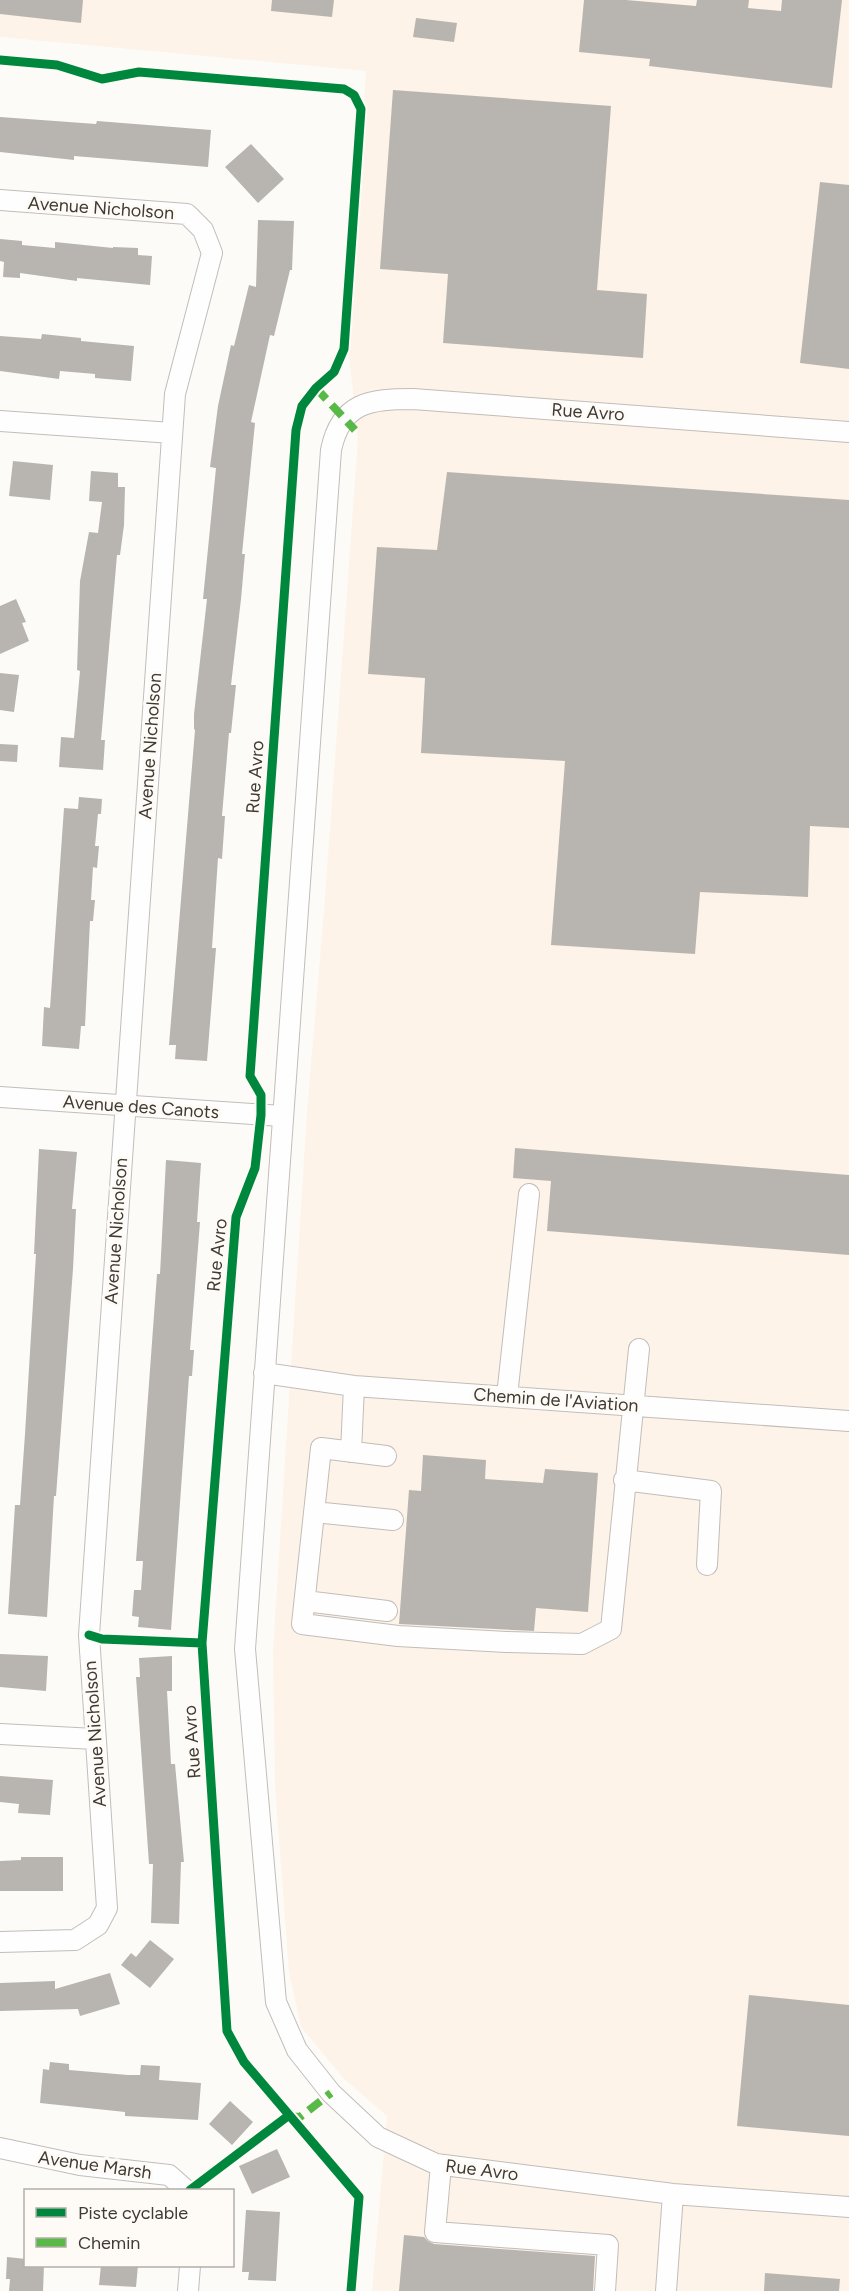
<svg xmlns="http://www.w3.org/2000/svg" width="849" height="2291" font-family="Figtree,sans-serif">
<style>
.built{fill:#fdf3e8}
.building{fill:#b8b5b0}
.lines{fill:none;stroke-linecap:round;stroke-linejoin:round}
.minor-casing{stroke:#c1bdb9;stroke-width:22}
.minor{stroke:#fffefe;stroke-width:20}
.quiet{stroke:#58b947;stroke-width:8;stroke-dasharray:15 8;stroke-linecap:butt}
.cycleway-casing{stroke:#fefbf7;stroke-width:13}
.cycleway{stroke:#00873e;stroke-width:9}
.labels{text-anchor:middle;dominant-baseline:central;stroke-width:6;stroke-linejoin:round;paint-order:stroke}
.street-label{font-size:18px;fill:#3f3a33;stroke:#fefbf7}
</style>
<rect width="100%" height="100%" fill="#fdfbf8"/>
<path class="built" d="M0,0h849v2291h-477l15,-175 -43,-37 -43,-52 -12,-55 -14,-186 -2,-135 34,-539 17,-201 34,-472 -9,-85 17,-283 -366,-34z"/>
<path class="building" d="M0,0h83l-2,23 -81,-9z
M272,0h62l-2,17 -61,-6z
M584,0h42l70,6 1,-6h52l-1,8 33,3 1,-11h60l-10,88 -183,-22 1,-7 -71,-7z
M416,18l41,5 -3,19 -41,-5z
M393,90l218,16 -14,184 50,4 -4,64 -200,-15 5,-69 -68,-5z
M0,117l96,7 1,-3 114,9 -3,37 -134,-11v4l-74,-8z
M251,144l33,35 -26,24 -33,-36z
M820,182l29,3v184l-49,-6z
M258,220l36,1 -2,49h-2l-16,66 -4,-1 -19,87 4,1 -13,131h3l-4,45 -10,86h5l-5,48h-2l-7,83h3l-3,43 -4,-1 -6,90h4l-9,113 -32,-2 1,-14h-7l26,-315 -1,-1v-15l13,-115h-4l13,-131 -6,-1 8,-61 13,-61 3,1 15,-61 7,2z
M0,239l22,2v4l33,3v-6l58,6v-1l25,1v7l14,1 -2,29 -73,-7v3l-57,-8v5l-17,-1 1,-15 -4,-1z
M42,334l39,4v3l53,5 -3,35 -36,-3v-4l-35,-3 -1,8 -59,-8v-35l41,3z
M13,461l40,4 -3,35 -41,-4z
M91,471l27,2v14h7l-1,38 -4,30h-3l-16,185h4l-2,30 -44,-3 2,-30 13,1 6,-67 -3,-1 3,-89 9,-49 9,1 4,-31 -13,-1z
M447,472l402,28v328l-39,-2 -2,71 -108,-5 -5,62 -144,-9 14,-184 -144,-8 4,-75 -57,-4 9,-127 60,3z
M16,599l10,23 -4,1 7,18 -29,13v-48z
M0,673l19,2 -5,37 -14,-2z
M0,744l18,1 -1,17 -17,-1z
M79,797l23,2 -1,15h-3l-3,32h4l-2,22 -4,-1 -2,33h4l-2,21h-3l-5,105h-4l-2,23 -37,-3 2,-39 6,1 14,-200 14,1z
M515,1148l334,27v80l-302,-24 4,-50 -38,-3z
M39,1149l38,3 -5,57h4l-3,60 -17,227h-2l-7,121 -39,-3 7,-109h5l5,-71 11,-180h-2z
M166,1160l35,3 -4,59h3l-10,128h4l-2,26h-3l-18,254 -33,-3 1,-10 -7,-1 2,-26h7l2,-29h-7l21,-287h3z
M423,1455l63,5 -1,19 58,4 2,-14 53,4 -10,139 -52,-4 -2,23 -135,-7 10,-134 12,1z
M0,1654l48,2 -2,35 -46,-4z
M172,1656v35h-5l4,73h4l9,98h-3l-2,62 -28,-1 2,-59h-4l-13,-187h4l-1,-19z
M0,1776l53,4 -3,35 -32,-2 1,-9 -19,-2z
M21,1857h42v34h-63v-30l21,-1z
M150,1940l24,19 -24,29 -29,-23 10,-12 5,4z
M110,1973l10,31 -40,12 -2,-7 -78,2v-28l55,-2v8z
M749,1995l100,10v131l-112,-10z
M50,2062l19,2v6l59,5h12l1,-10 19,1 -1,14 42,3 -3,37 -73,-4v-4l-85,-9 3,-34 6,1z
M230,2101l23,21 -21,23 -23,-21z
M277,2149l13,28 -38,17 -13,-28z
M246,2210l34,2 -4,69 -28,-1 1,-8h-7z
M404,2235l20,2 4,4 6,3 161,12 -2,35h-194z
M7,2257l19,2v6h18l-1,26h-34l1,-12h-4z
M101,2265h37l-2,22 -37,-2z
M765,2273l75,6 -1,12h-75z"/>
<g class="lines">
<g class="minor-casing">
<path id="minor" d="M0,200l187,14 16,16 9,23 -37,141 -86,1241 18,273 -9,17 -23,15 -75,2
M0,421l172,12
M849,432l-436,-33c-43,0 -72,3 -82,51l-86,1199 31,353 21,48 34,43 47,44 58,27 237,30 176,13
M0,1097l282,19
M264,1373l90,13 495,35
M507,1396l22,-202
M351,1452l3,-66
M386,1456l-65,-8 -19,176 96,12 108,6 76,2 29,-15 28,-280
M624,1480l87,11 -4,74
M314,1512l79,8
M305,1601l82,10
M0,1734l95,5
M0,2148l80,17 89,10 17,15
M441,2165l-6,67 173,13 -3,46
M188,2291l2,-25
M666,2291l7,-97"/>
</g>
<use href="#minor" class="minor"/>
<path class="quiet" d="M316,388l39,42
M288,2116l12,1 31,-24"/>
<g class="cycleway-casing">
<path id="cycleway" d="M0,60l57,5 45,14 37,-7 205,17 10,6 7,14 -17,240 -10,23 -18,16 -14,18 -6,24 -46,646 11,19v20l-6,53 -19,49 -34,426 25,388 17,31 115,135 -8,94
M89,1635l13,4 100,4
M190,2190l98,-74"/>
</g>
<use href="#cycleway" class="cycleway"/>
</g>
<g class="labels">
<g class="street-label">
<text transform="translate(101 208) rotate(4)">Avenue Nicholson</text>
<text transform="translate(588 412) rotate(4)">Rue Avro</text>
<text transform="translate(150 746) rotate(-86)">Avenue Nicholson</text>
<text transform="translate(255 777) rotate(-86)">Rue Avro</text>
<text transform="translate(141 1107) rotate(4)">Avenue des Canots</text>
<text transform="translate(116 1231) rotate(-86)">Avenue Nicholson</text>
<text transform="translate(217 1255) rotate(-84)">Rue Avro</text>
<text transform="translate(556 1400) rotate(4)">Chemin de l'Aviation</text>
<text transform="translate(95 1734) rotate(-94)">Avenue Nicholson</text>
<text transform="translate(192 1742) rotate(-94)">Rue Avro</text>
<text transform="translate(95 2165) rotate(8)">Avenue Marsh</text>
<text transform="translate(482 2170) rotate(7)">Rue Avro</text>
</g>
</g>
<rect x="24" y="2189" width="210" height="78" fill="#fefbf7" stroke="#b2aea9" stroke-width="1.5"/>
<rect x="36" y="2208" width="30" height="9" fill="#00873e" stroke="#b2aea9" stroke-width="1.5"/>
<text x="78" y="2219" font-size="18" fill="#3f3a33">Piste cyclable</text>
<rect x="36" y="2238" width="30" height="9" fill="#58b947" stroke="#b2aea9" stroke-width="1.5"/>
<text x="78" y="2249" font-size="18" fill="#3f3a33">Chemin</text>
</svg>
